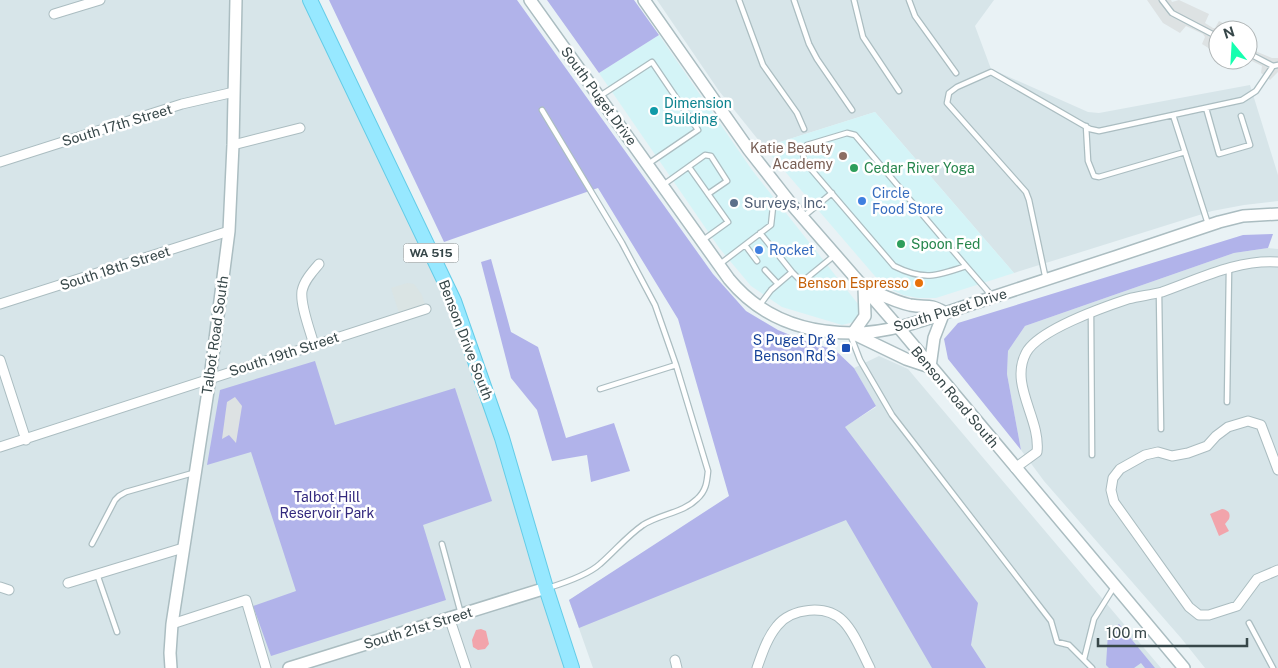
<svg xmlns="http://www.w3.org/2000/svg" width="1278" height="668" font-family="'Public Sans',sans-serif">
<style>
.residential{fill:#d7e5e9}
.commercial{fill:#d4f4f7}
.industrial{fill:#dae4e4}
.green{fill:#b1b3ea}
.parking{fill:#dde2e3}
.water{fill:#f2a4ab}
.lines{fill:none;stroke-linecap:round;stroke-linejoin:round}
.service-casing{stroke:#abbdc1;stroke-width:7}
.minor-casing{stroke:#abbdc1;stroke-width:11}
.tertiary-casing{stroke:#abbdc1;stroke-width:14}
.primary-casing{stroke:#64cce7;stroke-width:16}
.service{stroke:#fff;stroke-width:4.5}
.minor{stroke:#fff;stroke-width:9}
.tertiary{stroke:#fff;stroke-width:11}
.primary{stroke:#97e8ff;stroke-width:14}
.culture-dot{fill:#0f9aa8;stroke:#fff;stroke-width:2}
.education-dot{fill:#8d6e63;stroke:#fff;stroke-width:2}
.leisure-dot{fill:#2e9e5b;stroke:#fff;stroke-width:2}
.shop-dot{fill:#3f7fe0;stroke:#fff;stroke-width:2}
.service-dot{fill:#5c6f8a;stroke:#fff;stroke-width:2}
.food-dot{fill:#e8710a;stroke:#fff;stroke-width:2}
.transit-dot{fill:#1a4fb4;stroke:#fff;stroke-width:2}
.labels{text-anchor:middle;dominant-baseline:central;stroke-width:5;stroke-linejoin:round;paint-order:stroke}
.shield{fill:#fff;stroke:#737e80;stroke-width:1}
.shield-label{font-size:12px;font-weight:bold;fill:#374749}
.street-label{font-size:14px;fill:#374749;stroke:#fff}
.culture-label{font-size:14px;fill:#0d838f;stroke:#fff;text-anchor:start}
.education-label{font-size:14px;fill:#785e54;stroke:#fff;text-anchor:end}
.leisure-label{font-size:14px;fill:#27864d;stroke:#fff;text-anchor:start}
.shop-label{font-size:14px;fill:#366cbe;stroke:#fff;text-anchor:start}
.service-label{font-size:14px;fill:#4e5e75;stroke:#fff;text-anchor:start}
.food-label{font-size:14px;fill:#c56008;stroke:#fff;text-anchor:end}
.transit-label{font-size:14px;fill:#164399;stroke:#fff;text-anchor:end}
.park-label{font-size:14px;fill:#32287d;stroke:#fff}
</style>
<rect width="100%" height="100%" fill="#e9f2f5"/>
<path class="residential" d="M0,0h313l145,321 114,347h-572z
M657,0h337l-19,26 16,43 97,43 11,1 151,-28 28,90v26l-34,4 -32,6 -198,62 -139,-161 -111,35 -45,-56z
M1268,248l10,1v419h-73l-24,-30 -137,-157 -23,-31 -14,-76 1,-23 17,-25 209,-73z
M879,356l29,13 253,299h-568l-24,-68 307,-193 -22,-39z"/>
<path class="commercial" d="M659,35l93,135 106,134 2,8 -6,10 -12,3 -60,-18 -31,-21 -31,-37 -121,-176z
M875,112l139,161 -78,25h-18l-15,-3 -15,-7 -8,-6 -116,-135z"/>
<path class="industrial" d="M407,283l7,1 8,11 3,10 -26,8 -8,-25z"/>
<path class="green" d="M329,0h188l196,274 33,37 32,19 24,10 33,10 19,18 22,38 -31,21 133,176 -7,42 15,23h-54l-86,-148 -267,108 -10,-28 160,-104 -51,-177 -80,-131 -154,54z
M547,0h87l25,35 -60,38z
M1273,234l-5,14 -34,5 -209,73 -17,25 -1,23 14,76 -73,-91 -4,-20 14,-16 285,-88z
M491,259l20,73 27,15 28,91 48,-15 16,48 -39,11 -4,-27 -35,6 -15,-51 -26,-32 -30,-116z
M315,361l20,64 120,-37 37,113 -69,24 23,75 -175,56 -18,-50 43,-15 -45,-139 -44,13 13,-75z
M1119,624l36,44h-10l-4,-5 -7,5h-25l-3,-3 2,-32z"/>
<path class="parking" d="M1147,0h24l1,2 7,-2 30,14 -4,9 8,5h2l4,-7 18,9h-19v24l-16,-10 3,-7 -2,-3 -17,-8 -6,7 -17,-10z
M1248,36l9,5 -4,8 2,2 17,7h6v14l-8,8 -9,-7 1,-7 -14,-7z
M235,397l7,9 -6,37 -7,-8 -7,4 5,-37z"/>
<path class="water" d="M1222,509c6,1 9,4 7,10l-4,5 4,7 -10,5 -9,-22z
M481,629l5,2 3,13 -4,5 -7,1 -5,-3 -1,-7 4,-10z"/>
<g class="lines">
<g class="service-casing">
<path id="service" d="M739,0l24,65 34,48 7,16
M794,0l15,44 8,15 35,51
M854,0l9,37 36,54
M909,0l6,16 41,57
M1162,0l10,13 46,24
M1248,53l25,13 5,-1
M600,96l52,-34 46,68 -50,34
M1206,108l13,46 31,-9 -9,-29
M542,110l80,133 33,62 21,60 32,106c-1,11 -2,20 -11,28 -14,14 -37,15 -54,26 -16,11 -28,26 -43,39 -12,11 -36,19 -52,24
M1173,115l35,109
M1086,126l2,35 6,15 5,1 86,-25
M689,167l39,55 -25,18
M663,185l42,-30 6,1 16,25 -19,13
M804,216l28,-23
M760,233l13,16
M745,245l12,16
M780,257l12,15
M720,264l51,-39 2,-18 9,-13
M966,266c-29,10 -42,15 -72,0l-90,-105c-1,-7 -2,-11 3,-16l40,-12 8,2 111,131 26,30
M765,270l13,14
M1046,280l-17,-80 -3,-8 -79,-89 2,-10 8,-6 34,-15 99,57 9,2 143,-31 14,-9 17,-25
M1159,293l2,136
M759,306l12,-16 21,-18 10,10 33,-27
M1091,314l1,141
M850,334l10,26 32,55 159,206 6,21 12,3 23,23
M600,389l76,-24
M1227,402l2,-133
M92,544l23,-44 4,-4 7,-4 67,-19
M442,544l19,70
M97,574l20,58
M1249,623l24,45
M1084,659l10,-40 20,-32"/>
</g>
<g class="minor-casing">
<path id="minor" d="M54,14l46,-14
M233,145l67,-17
M0,162l182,-58 52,-12
M0,304l229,-73
M314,345c-4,-15 -14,-40 -12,-54 2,-10 10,-19 17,-27
M0,360l26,80
M0,447l426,-138
M1015,468l22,-16c4,-33 -28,-67 -11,-99 12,-23 78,-46 102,-54 11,-3 23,-4 34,-7 37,-13 76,-33 116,-30
M1278,470l-17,-45 -13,-4 -20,6 -12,9 -9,10 -19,7 -16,3 -14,-4 -13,3 -25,14 -7,9 -2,12 3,12 75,105 10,8h10l28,-9 20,-27 21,-9
M68,583l115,-35
M0,587l9,3
M449,617l17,51
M172,624l74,-24 20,68
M675,660l2,8
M757,668c5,-14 10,-30 20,-42 14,-18 49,-22 66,-5 12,12 19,32 27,47"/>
</g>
<g class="tertiary-casing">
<path id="tertiary" d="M530,0l199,279c32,39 75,54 124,54 43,0 84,-18 125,-31 80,-26 161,-53 241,-80l24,-6 35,-2
M644,0l105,150 43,55 107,123 285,340
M866,288c14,6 29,14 44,17 17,3 18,-2 34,7
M853,333l12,-17 -1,-29
M854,334l52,25 24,8
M930,367l4,-29 10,-26
M171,668l-1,-15 2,-29 38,-246 19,-147 4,-86 3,-145
M289,668l257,-80"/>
</g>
<g class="primary-casing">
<path id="primary" d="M310,0l144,301 48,137 44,150 26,80"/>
</g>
<use href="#service" class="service"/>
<use href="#minor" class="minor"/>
<use href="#tertiary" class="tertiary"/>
<use href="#primary" class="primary"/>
</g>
<circle class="culture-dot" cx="654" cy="111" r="5"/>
<circle class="education-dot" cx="843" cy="156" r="5"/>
<g class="leisure-dot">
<circle cx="854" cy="168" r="5"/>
<circle cx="901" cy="244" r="5"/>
</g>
<g class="shop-dot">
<circle cx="862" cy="201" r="5"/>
<circle cx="759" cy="250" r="5"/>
</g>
<circle class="service-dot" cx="734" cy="203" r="5"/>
<circle class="food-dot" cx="919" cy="283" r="5"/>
<rect class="transit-dot" x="841" y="343" width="10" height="10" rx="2.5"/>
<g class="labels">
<rect class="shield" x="403.5" y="243.5" width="55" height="19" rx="4"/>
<g class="shield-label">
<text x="431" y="253">WA 515</text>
</g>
<g class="street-label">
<text transform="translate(599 96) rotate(54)">South Puget Drive</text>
<text transform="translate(117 125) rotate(-17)">South 17th Street</text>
<text transform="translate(115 268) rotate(-18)">South 18th Street</text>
<text transform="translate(950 310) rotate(-17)">South Puget Drive</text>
<text transform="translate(215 335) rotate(-82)">Talbot Road South</text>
<text transform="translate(466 340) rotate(69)">Benson Drive South</text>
<text transform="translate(284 354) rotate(-18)">South 19th Street</text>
<text transform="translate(955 397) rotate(50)">Benson Road South</text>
<text transform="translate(418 628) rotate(-17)">South 21st Street</text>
</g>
<g class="culture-label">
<text x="664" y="103">Dimension<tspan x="664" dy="16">Building</tspan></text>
</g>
<g class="education-label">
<text x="833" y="148">Katie Beauty<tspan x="833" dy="16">Academy</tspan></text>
</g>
<g class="leisure-label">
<text x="864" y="168">Cedar River Yoga</text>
<text x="911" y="244">Spoon Fed</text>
</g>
<g class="shop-label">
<text x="872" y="193">Circle<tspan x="872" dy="16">Food Store</tspan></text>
<text x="769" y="250">Rocket</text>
</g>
<g class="service-label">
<text x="744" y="203">Surveys, Inc.</text>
</g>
<g class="food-label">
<text x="909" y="283">Benson Espresso</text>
</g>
<g class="transit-label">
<text x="836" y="340">S Puget Dr &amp;<tspan x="836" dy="16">Benson Rd S</tspan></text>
</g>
<g class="park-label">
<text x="327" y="497">Talbot Hill<tspan x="327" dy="16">Reservoir Park</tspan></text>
</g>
</g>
<g transform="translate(1233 45) rotate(342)"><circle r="24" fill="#ffffff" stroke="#afb5b6"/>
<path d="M0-4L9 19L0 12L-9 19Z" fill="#15ffaf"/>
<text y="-8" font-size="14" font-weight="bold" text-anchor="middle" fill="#374749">N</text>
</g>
<path d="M1098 638v8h149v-8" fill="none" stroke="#374749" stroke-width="2.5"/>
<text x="1106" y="638" font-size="15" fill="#374749" stroke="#ffffff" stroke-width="4" paint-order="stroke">100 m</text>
</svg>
